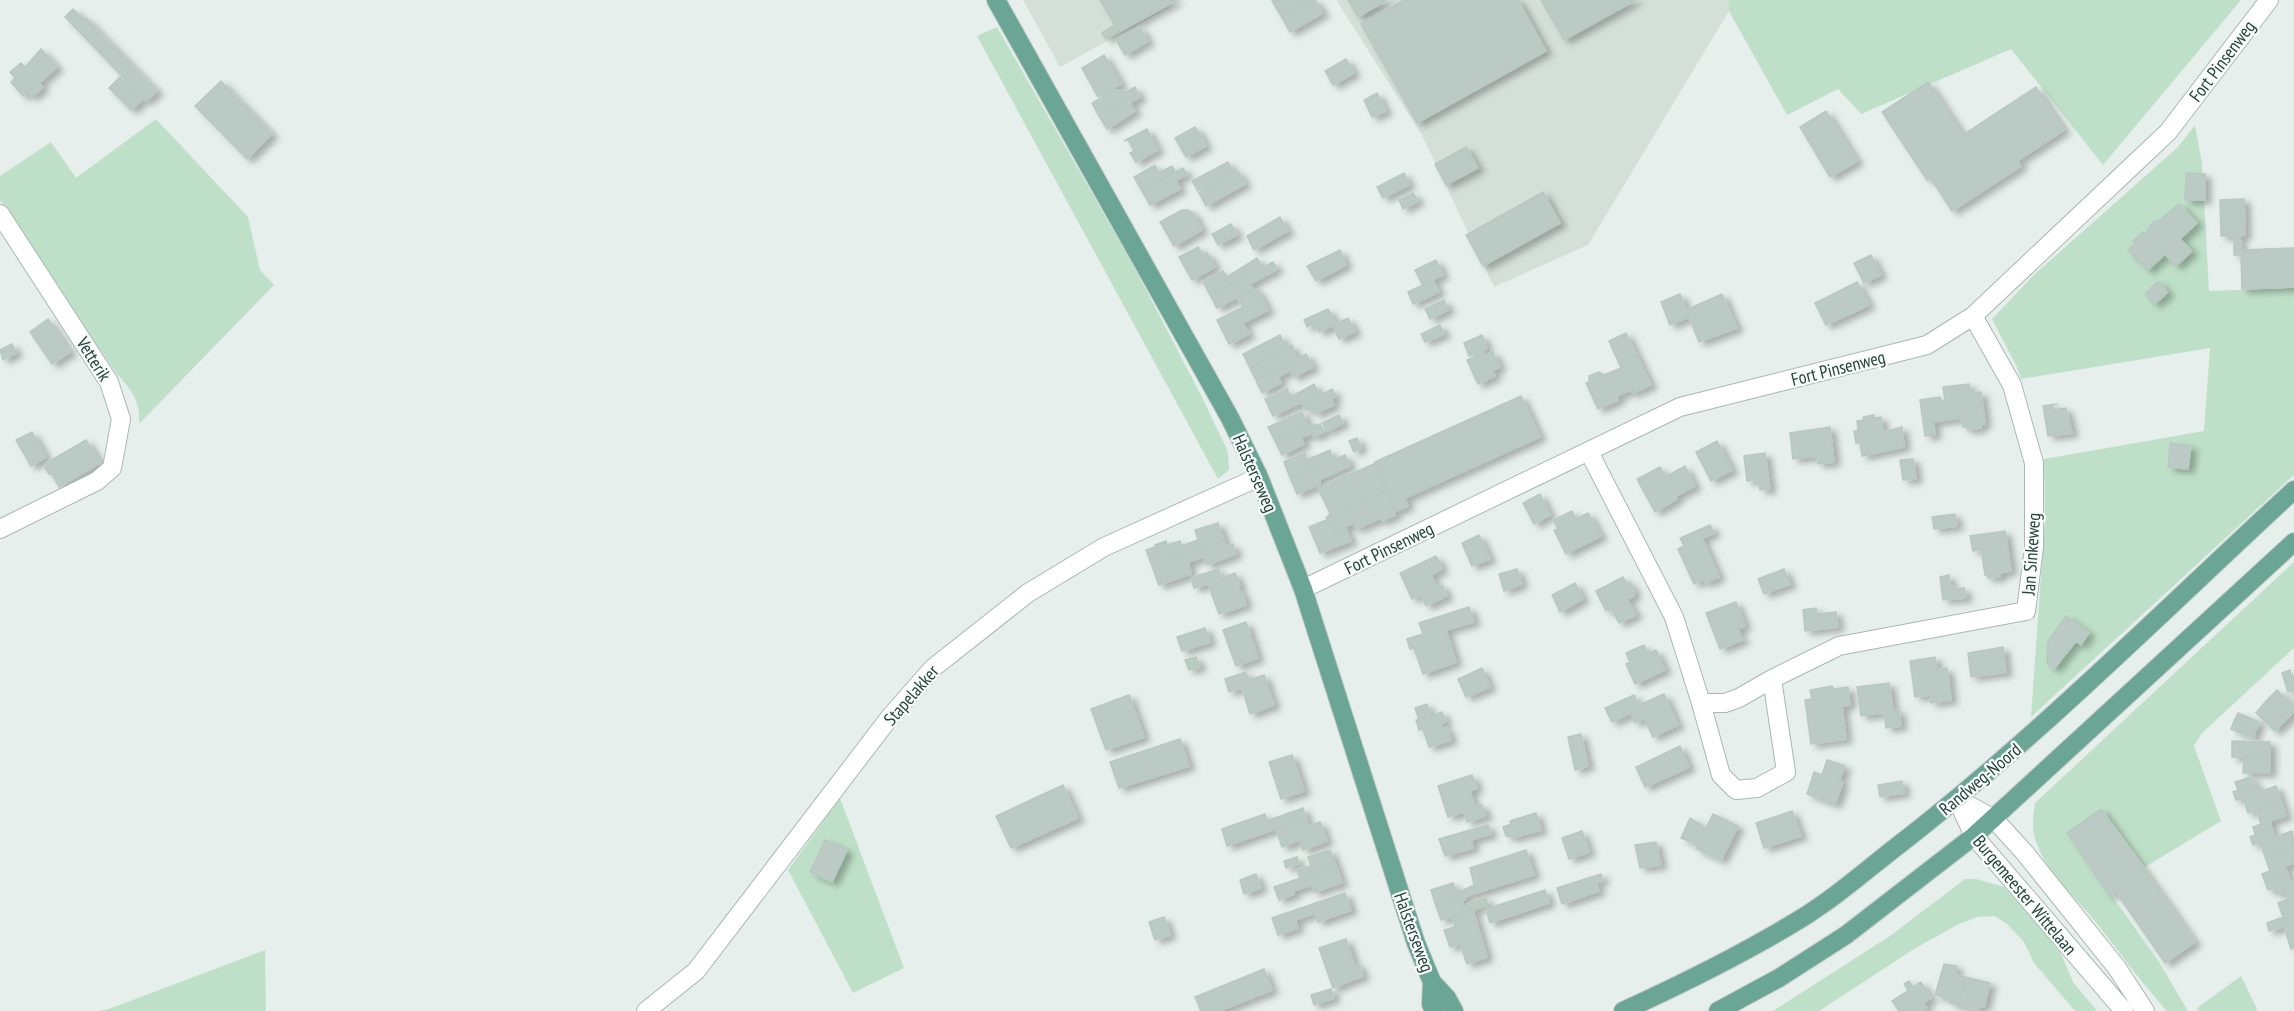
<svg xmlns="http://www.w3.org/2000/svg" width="2294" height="1011" font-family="'PT Sans Narrow',sans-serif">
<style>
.built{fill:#d4dfda}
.green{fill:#bfe0c8}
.building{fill:#bbcac4;stroke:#b8c9c2;stroke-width:1.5;filter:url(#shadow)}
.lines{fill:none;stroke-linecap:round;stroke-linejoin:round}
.minor-casing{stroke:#a8b8b2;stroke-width:20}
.major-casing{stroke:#c2cac8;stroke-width:20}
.minor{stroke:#fff;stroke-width:18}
.major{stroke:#6aa596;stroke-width:18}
.labels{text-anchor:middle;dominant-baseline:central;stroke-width:4.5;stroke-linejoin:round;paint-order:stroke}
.street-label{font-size:18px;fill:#24423a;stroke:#f7fbf9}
</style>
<defs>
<filter id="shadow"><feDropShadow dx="6" dy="4" stdDeviation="3" flood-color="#0004"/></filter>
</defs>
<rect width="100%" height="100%" fill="#e6efeb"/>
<path class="built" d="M1023,0h160l-123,67z
M1336,0h392l1,11 -141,234 -94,42 -72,-152z"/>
<path class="green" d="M1728,0h513l-138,165 -92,-116 -150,65 -23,-25 -51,26 -58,-104z
M997,27l135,236 70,134 26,55 1,18 -11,9 -241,-443z
M156,119l92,98 12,53 14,15 -135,139c2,-22 -8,-35 -22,-50l-84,-121 -33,-53v-24l51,-34 25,36z
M2195,125l7,38 7,128 85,-3v187l-263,242 14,-198 -1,-60 160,-28 6,-83 -189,31 -4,-12 -25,-48 44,-46 142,-126z
M2294,562v86l-92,85 -8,13 27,75 -76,46 -40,-54 -34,25 88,124 29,49h-21c-26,-29 -48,-59 -72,-90 -21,-25 -47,-46 -58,-77 -6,-14 -4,-26 -2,-41z
M840,798l64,170 -51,25 -65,-123z
M1965,879h11l28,8 55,62 14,33 24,29h-22l-41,-48 -10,-21 -18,-19 -12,-7 -17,1 -20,8 -43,24 -95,62h-46l117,-75z
M265,950l1,61h-167l10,-2z
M2241,976l16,33 -1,2h-57l-2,-3z"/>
<path class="building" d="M1100,0h77l-71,39 -4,-6 13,-8z
M1274,0h32l1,2 -26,14 -9,-15z
M1308,0h7l8,13 -33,19 -9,-16z
M1348,0h39l-29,17z
M1404,0h114l28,51 -129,72 -56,-99z
M1541,0h95l-72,40z
M73,9l11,11 2,-2 71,73 -11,10 -81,-84z
M1140,27l8,14 -23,14 -9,-15z
M41,49l16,18 -18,16 4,4 -11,10 -4,-5 -5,4 -12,-14 4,-4 -5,-6 11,-9 4,4z
M1104,55l17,29 -23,13 -16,-29z
M1346,59l8,14 -21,12 -8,-14z
M120,77l22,23 -11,10 -22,-22z
M221,81l51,53 -25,25 -52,-53z
M1928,82l35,53 73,-48 28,43 -47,31 4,5 -69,45 -22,-34 -3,3 -45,-68z
M1135,87l3,7 -39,22 -7,-13 23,-13h8l1,3z
M1377,93l9,18 -14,6 -8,-17z
M1138,94l2,3 -10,6 5,8 -28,18 -8,-13z
M1826,111l31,50 -27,16 -30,-50z
M1195,127l6,9 -21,11 -5,-9z
M1147,129l11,21 -22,12 -6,-9 4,-2 -6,-11 -4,1z
M1201,136l5,10 -20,11 -6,-10z
M1466,147l12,21 -32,17 -11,-21z
M1228,162l5,9 -35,20 -6,-10z
M1155,165l4,8 13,-7 3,6 -33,19 -8,-14z
M1183,168l4,6 -11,6 4,9 -30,16 -8,-14z
M1238,171l7,13 -39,22 -7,-13z
M1404,173l5,12 -26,13 -6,-11z
M2186,173l19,1v26h-20z
M1543,192l17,31 -77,43 -17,-31z
M1413,193l5,8 -15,8 -4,-9z
M2244,199l1,36 -5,1 1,14 53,-2v39l-52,2 -1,-34h-7v-19h-13l-1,-36z
M2179,204l18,19 -17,16 12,12 -16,15 -11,-12 -17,16 -20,-20 7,-7 -2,-2 10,-9 2,2 3,-3v-3l7,-7 2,1z
M1182,210h6l5,3 9,17 -28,16 -14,-24z
M1280,217l8,14 -34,19 -7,-14z
M1231,224l6,11 -19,10 -6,-11z
M1198,247l5,8 4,-2 8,14 -23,13 -13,-23z
M1340,250l6,15 -30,16 -9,-15z
M1871,255l10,20 -17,8 -10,-20z
M1257,258l4,7 -9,5 1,2 -43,23 -7,-13 20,-11 4,6z
M1436,260l7,15 -21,9 -7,-14z
M1273,262l4,7 -27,15 3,5 -36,19 -7,-13z
M1433,280l6,12 -26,12 -5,-12z
M2158,281l10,11 -13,12 -10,-10z
M1857,282l12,23 -43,20 -11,-22z
M1257,289l11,21 -25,13 6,11 -20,10 -12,-24 26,-13 -5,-8z
M1680,294l9,23 -19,8 -9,-23z
M1722,294l15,34 -38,14 -13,-32z
M1444,300l4,10 -18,9 -5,-10z
M1328,309l8,15 -17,8 -4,-9 -8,4 -3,-7z
M1348,318l7,14 -16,7 -6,-14z
M48,319l22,33 -18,12 -22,-32z
M1440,325l4,9 -19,8 -4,-8z
M1626,333l25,52 -18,8 -2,-3 -14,6 1,4 -20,9 -12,-26 3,-1v-6l10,-4 5,3 17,-7 -12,-27z
M1280,335l7,14 -37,19 -7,-14z
M1482,335l5,13 -18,8 -5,-13z
M12,344l4,9 -13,7 -3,-10z
M1292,345l5,15 -41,20 -6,-12z
M1484,352l1,3 8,-3 7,15 -8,4 3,5 -17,8 -11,-24z
M1306,354l7,13 -19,10 -4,-7 -12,7 3,6 -19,10 -6,-13z
M1314,384l5,10 -46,22 -8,-17 22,-10 4,8z
M1969,384l2,9 10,-1 4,32 -5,1 1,3 -13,2 -1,-3h-4l-2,-9 -28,4 2,13 -10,1 -5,-36 20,-3 1,4h4l-2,-14z
M1332,389l4,7 -5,2 3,7 -19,9 -3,-6 -6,2 -3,-6z
M1521,396l19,41 -135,61 3,8 -12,5 -21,-49z
M2057,404l-4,1v5l13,-2 6,25 -24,3 -5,-30z
M1302,412l6,15 7,-3 1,2 -11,5 -1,-3 -29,13 -7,-14z
M1339,415l4,8 -16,8 -5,-8z
M1874,415v3l7,-1 2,15 19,-5 2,20 -42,9 -2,-13h-4l-2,-12h4l-1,-10 7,-1 -1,-3z
M1320,424l4,8 -10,5 -2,-4 -11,5 3,6 -22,11 -7,-14 29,-13 1,3z
M1830,427l4,35 -16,2 -2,-8 -23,3 -3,-26z
M32,432l14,25 -15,9 -15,-26z
M1357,438l4,10 -7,4 -5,-11z
M86,440l14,23 -41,24 -7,-13h-3l-4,-6 2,-2 -1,-3z
M1717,441l15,29 -21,11 -15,-29z
M2170,443l21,3 -3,23 -20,-2z
M1330,450l3,10 -43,18 -6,-16 21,-9 2,7z
M1765,453l5,36 -10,1 -2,-11 -11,2 -3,-25z
M1345,455l5,11 -31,14 1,4 -23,10 -7,-16z
M1913,459l3,20 -13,1 -3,-20z
M1376,463l11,27 -61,28 4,-4 -12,-26z
M1685,466l10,20 -19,10 1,3 -22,13 -18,-33 23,-12 5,10z
M1387,490l9,21 -3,2 2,2 -13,6 -1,-3 -25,11 -2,-6 -19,8 -5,-9 -3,1 -1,-5z
M1540,494l10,21 -16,9 -11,-21z
M1572,511l4,8 12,-6 13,23 -35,18 -12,-24 4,-1 -5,-9z
M1955,514l2,12 -23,3 -2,-12z
M1326,520l1,3 3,-1 5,9 10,-4 6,14 -31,12 -11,-26z
M1218,523l6,17 -64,22 -5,-17 11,-4 1,4 13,-4 1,5 17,-6 -3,-10z
M1710,525l4,8 -12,5 17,39 -13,6 -2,-4 -10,5 -16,-35 6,-3 -4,-8z
M2005,531l6,40 -11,2v4l-12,1 -1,-3h-2l-4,-26 -8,2 -3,-15z
M1479,535l11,24 -18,7 -10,-23z
M1224,540l2,6 7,-2 3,10 -29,11 -3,-8 -16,5 3,12 -32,11 -13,-35 9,-3 5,15z
M1436,556l6,13 -11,6 6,12 5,-2 5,11 -21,10 -5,-11 -9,4 -12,-26z
M1218,569l4,9 13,-5 5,13h-2l2,6h2l4,13 -27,9 -11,-30 -14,4 -3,-10z
M1517,569l5,15 -18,7 -5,-17z
M1784,569l6,15 -26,10 -6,-15z
M1949,575l1,9 7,5 7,-1 2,10 -23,2 -3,-23z
M1623,577l4,7 3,-1 5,9 -2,2 1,2 -7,3 9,16 -17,8 -8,-15 -5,3 -10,-20z
M1575,583l8,16 -23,13 -8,-17z
M1736,602l9,24 -7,3 4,11 3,-1 -25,10 -14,-36z
M1469,607l5,15 -28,8 10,32 -33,12 -9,-26 -4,1 -3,-10 16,-5 -4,-11z
M1816,608l1,6 19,-2 2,15 -33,4 -2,-21z
M2066,616l23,17 -8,12 -5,-4 -22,28 -7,-6 1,-22z
M1246,622l12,36 -22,8 -13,-36z
M1205,628l5,14 -28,9 -5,-14z
M1644,645l4,9 8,-4 9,20 -30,14 -9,-20 4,-2 -4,-9z
M2003,647l3,25 -35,5 -3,-24z
M1196,657l4,10 -11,3 -4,-10z
M1935,657l2,13 10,-2 4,32 -20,3 -1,-8 -15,2 -5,-36z
M1482,668l8,19 -24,10 -8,-18z
M2290,670l4,20 -6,2 -6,-19z
M1246,672l3,8 15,-5 10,30 -24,9 -8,-26 -13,4 -4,-13z
M1889,683l4,28 6,-1 2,16 -15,2 -2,-15 -23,3 -4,-29z
M1832,686l1,3 15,-2 2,18 -8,1 4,33 -35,5 -6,-44 7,-1 -2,-9z
M2277,690l17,16v5l-8,9 -20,-19z
M1664,694l14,31 -25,12 -9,-19 -9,5 -4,-10 -19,9 -7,-14 29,-13 5,10z
M1129,695l15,42 -38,13 -15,-41z
M2266,701l20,19 -11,11 -19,-18z
M1427,704l4,12 11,-4 4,10 -5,1 1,5 5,-1 4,13 -22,7 -6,-18 -4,1 -3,-10h3l-4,-12z
M2238,713l21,9 -3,8 -22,-9z
M2234,721l22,9 -3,8 -22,-9z
M1581,734l7,32 -13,4 -7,-33z
M1180,739l9,27 -70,22 -9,-26z
M2232,741l38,1v16l-38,-1z
M1680,746l9,21 -44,20 -9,-20z
M1292,755l12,36 -23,8 -12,-37z
M2244,757l26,1v15h-27z
M1827,760l18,6 -6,15 4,1 -8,22 -28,-10 7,-22 8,3z
M1472,775l5,13 -7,3 5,16 7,-2 4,11 -19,6 -3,-10 -16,5 -10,-31z
M2251,777l3,8 -16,5 -3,-8z
M1902,781l2,12 -24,4 -2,-12z
M2257,784l3,8 16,-6 5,15 -33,12 -5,-15 -7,2 -3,-8z
M1063,785l15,33 -67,30 -15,-32z
M2281,801l5,15 -16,5 2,8 -22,8 5,-2 -2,-8 8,-3 -5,-15z
M1303,808l3,10 -79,28 -5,-17 43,-15 2,7z
M2101,809l94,133 -30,21 -49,-71 -6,4 -43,-63z
M1792,811l9,25 -37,12 -8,-25z
M1536,813l5,17 -26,7 -9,-1 -3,-9 8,-3 -1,-3z
M1713,814l25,12 -17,34 -25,-11 2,-4 -17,-7 9,-20 16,10z
M1306,818l3,8 11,-4 7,19 -24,9 -3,-10 -18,7 -6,-18z
M1488,825l3,9 -20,6 2,8 -28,8 -6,-17z
M2272,829l3,8 17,-6 2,16 -29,10 -5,-15 -7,3 -3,-8z
M1582,831l7,21 -20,7 -7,-21z
M825,840l22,10 -15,32 -22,-10z
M1656,842l5,23 -21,3 -5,-23z
M2294,847v16l-9,3 3,8 -23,8 -3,-8 8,-3 -5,-14z
M1330,850l6,16 -36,13 -3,-9 14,-4 -3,-9z
M1526,850l8,25 -58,18 -6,-25z
M1297,857l2,6 -13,5 -2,-7z
M1336,866l6,17 -28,9 -2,-7 -19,6 1,3 -15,6 -5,-13z
M1256,874l5,14 -17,6 -4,-14z
M1601,874l2,6 -7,2 3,9 -37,13 -5,-16z
M2288,874l2,8 4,-1v16l-7,3 -3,-9 -8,3 -2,-6 -6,2 -3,-8z
M1453,883l4,10 17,-8 2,8 -40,13 -5,-16z
M1545,890l4,13 -59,20 -4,-14z
M1345,893l6,17 -33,12 -3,-9 -20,7 3,8 -20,7 -6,-17z
M1464,897l1,3 -3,1 2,7 3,-1 -1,-3 20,-6 2,7 -47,15 -5,-14z
M2294,897v26l-25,8 -2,-8 16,-6 -5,-14z
M1473,910l14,47 -20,7 -7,-20 -10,3 -6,-17 11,-3 -3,-10z
M1164,917l6,18 -15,5 -6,-18z
M2294,923v25l-3,1 -7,-23z
M1346,939l9,27 4,-2 4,12 -30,12 -14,-40z
M1944,964l13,2 -2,9 10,2 -6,28 -9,-2 1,-4 -16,-4z
M1264,969l8,21 -53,21h-18l-6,-14z
M1965,977l25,6 -6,24 -5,-1 -1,4 -19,-5z
M1909,981l4,6 8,-5 10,16 -8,5 4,5 -4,3h-24l-7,-10 16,-10 -4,-7z
M1331,989l3,9 -20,7 -3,-10z"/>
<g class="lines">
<g class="minor-casing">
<path id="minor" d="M0,214l109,168 12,37 -9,49 -15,13 -97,48
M1589,452l85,165 27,86h24l14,-5 33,-19 67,-33 187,-35 8,-64v-84l-22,-78 -39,-69
M1303,589l377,-182 247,-62 46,-29 195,-184 101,-132
M1701,703l20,72 15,15 21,-2 29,-16 -14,-93
M1957,799l37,20 30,33 93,116 28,43
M1957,799l17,37 150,175
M646,1011l50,-40 194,-254 43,-49 95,-75 76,-46 155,-70"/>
</g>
<g class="major-casing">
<path id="major" d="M996,0l234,418 29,59 44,112 113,354 16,39 15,16 7,13
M1432,982l-1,22 3,7
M1623,1011c59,-27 118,-56 174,-90 40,-24 75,-56 112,-84 136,-107 258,-230 385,-347
M1718,1011l61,-33 67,-43 128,-99 320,-294"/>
</g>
<use href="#minor" class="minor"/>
<use href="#major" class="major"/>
</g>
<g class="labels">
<g class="street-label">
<text transform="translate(2222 61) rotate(-53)">Fort Pinsenweg</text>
<text transform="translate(94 359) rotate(58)">Vetterik</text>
<text transform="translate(1838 368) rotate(-14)">Fort Pinsenweg</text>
<text transform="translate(1255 473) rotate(66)">Halsterseweg</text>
<text transform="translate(1389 548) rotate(-26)">Fort Pinsenweg</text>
<text transform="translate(2031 554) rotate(-86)">Jan Sinkeweg</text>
<text transform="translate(911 695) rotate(-49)">Stapelakker</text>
<text transform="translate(1980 779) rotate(-40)">Randweg-Noord</text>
<text transform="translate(2025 895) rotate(50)">Burgemeester Wittelaan</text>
<text transform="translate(1414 932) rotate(70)">Halsterseweg</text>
</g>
</g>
</svg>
